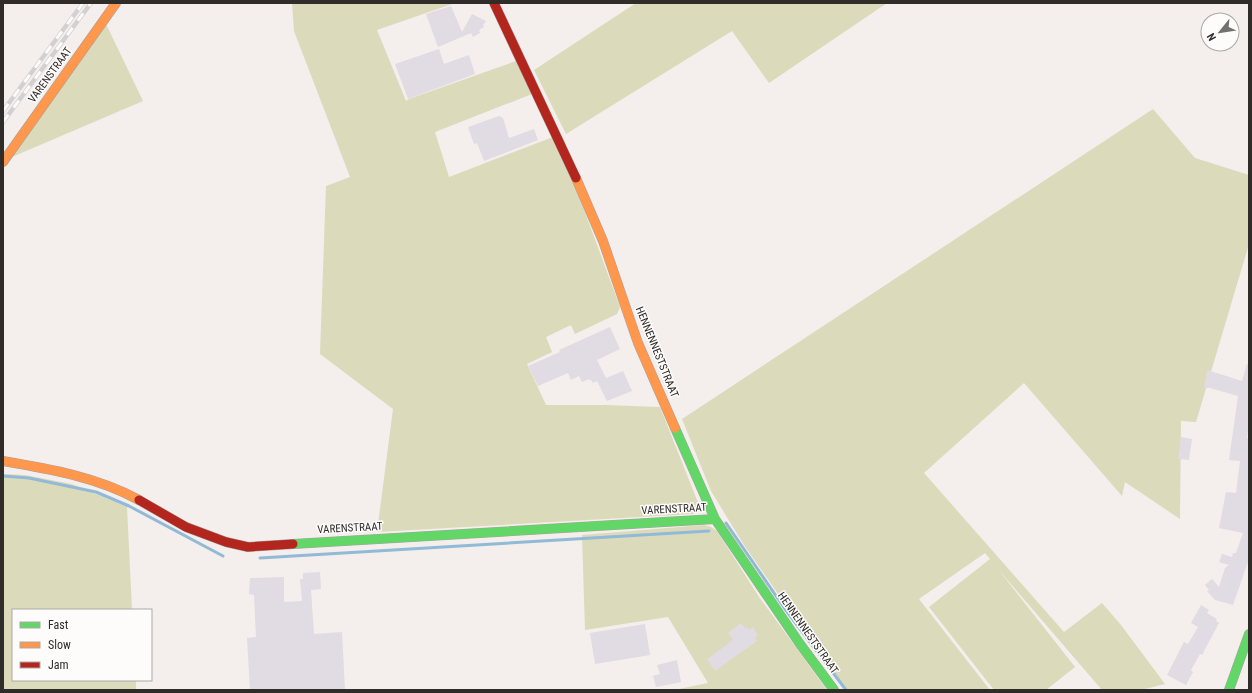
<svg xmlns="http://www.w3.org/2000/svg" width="1252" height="693" font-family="'Roboto Condensed',sans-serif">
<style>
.green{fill:#dbdabb}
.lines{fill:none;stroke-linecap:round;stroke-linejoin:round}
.stream{stroke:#91bad6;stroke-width:3}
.building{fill:#e1dbe3}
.fast-casing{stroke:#a6a2a1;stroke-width:10}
.slow-casing{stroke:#a6a2a1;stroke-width:10}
.jam-casing{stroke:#a6a2a1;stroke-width:10}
.fast{stroke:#63d668;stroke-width:9}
.slow{stroke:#ff974d;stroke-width:9}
.jam{stroke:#b3261e;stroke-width:9}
.rail-casing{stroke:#d2d0d0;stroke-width:4.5}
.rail{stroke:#fefcfb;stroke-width:3;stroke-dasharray:9;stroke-linecap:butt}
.labels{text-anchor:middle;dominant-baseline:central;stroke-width:3;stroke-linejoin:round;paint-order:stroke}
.street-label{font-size:11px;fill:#2f2c2a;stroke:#fefcfb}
</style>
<rect width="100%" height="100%" fill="#f4eeec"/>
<path class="green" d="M292,3h163l-78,27 29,71 3,-2 107,-38 16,33 -97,38 14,45 104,-40 26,59 41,111 -3,7 -42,20 -4,-9 -25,12 6,15 -25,12 19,41h59l55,2 37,93 2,7 -6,7 -316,18 16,-123 -73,-55 6,-168 24,-9 -56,-146z
M636,3h251l-118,80 -37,-52 -166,103 -32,-64z
M106,24l37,77 -131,56z
M1153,109l42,49 54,17v69l-53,178 -15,-1 -1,98 -55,-37 -3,14 -98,-113 -100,90 140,159 38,-29 19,22 44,59 -24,6h-39l-104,-121 77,98 -29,23h-52l-65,-83 61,-48 -5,-6 -66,46 71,91h-145l-101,-145 -33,-54 -29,-72z
M3,474l22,1 47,9 55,23 5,103h-119v70h123v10h-133z
M704,525l7,2 6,4 42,66 68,93h-153l34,-7 -40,-66 -83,13 -3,-95z"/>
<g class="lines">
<path class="stream" d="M3,476l26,2 67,14 33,14 94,50
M726,523l59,86 61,81
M260,558l449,-27"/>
</g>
<path class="building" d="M451,6l11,26 10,-18 14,7 -3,4 1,2 -5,3 1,3 -7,4 -2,-4 -33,14 -12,-33z
M439,49l5,15 25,-9 6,19 -67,25 -13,-35z
M499,116l4,2 6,20 25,-9 4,11 -54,21 -7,-18 -3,1 -6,-17z
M610,327l10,22 -23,11 9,18 17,-7 9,20 -25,10 -10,-20 -4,2 -2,-3h-2v-1l-7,3 -3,-6 -8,4 -3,-7 -30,13 -10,-20 32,-14 -1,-2z
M1247,364l2,1v56l-2,17h2v121l-16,46 -18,-5 -8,-9 2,-1 -4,-5 7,-6 7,8 6,-19 4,-3 -10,-3 3,-8 10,3 1,-4h3l7,-20 -24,-5 7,-36 10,1 4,-32 -11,-1 9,-64 -28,-8h-6l3,-18 35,11z
M1181,437l11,2 -3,21 -11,-1z
M320,572l1,17 -10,1 3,44 28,-2 3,58h-95l-3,-52 9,-1 -2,-42 -5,-1 1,-16 34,-1v25l18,-1 -2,-22h3v-6z
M1201,605l8,5 -2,3 10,6 -1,2 3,2 -17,32 -2,-1 -9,16 2,2 -7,13 -19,-10 17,-33 4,2 10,-17 -7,-4z
M741,623l4,5 2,-1 2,3 4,-3 5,8 -3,3 2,3 -42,30 -8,-12 26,-19 -5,-7z
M645,624l5,31 -55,9 -5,-31z
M677,660l4,22 -25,5 -3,-11 7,-2 -3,-9z"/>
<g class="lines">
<g class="fast-casing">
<path id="fast" d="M675,428l40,91 85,125 34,46
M293,544l422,-25
M1229,690l20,-56"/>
</g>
<g class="slow-casing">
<path id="slow" d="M3,162l113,-159
M576,178l27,63 35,102 37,85
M3,461c47,8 94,16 136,39"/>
</g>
<g class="jam-casing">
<path id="jam" d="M494,3l82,175
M139,500l47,27 40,15 22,5 45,-3"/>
</g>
<use href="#fast" class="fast"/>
<use href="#slow" class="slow"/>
<use href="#jam" class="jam"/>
<g class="rail-casing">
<path id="rail" d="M3,111l80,-108
M3,122l88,-119"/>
</g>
<use href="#rail" class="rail"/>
</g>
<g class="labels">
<g class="street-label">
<text transform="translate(50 75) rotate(-54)">VARENSTRAAT</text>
<text transform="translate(657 352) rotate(68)">HENNENNESTSTRAAT</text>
<text transform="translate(674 509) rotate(-3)">VARENSTRAAT</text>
<text transform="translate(350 528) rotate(-3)">VARENSTRAAT</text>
<text transform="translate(808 633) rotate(55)">HENNENNESTSTRAAT</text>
</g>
</g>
<rect width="1252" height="693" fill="none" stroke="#2f2c2a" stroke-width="8"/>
<rect x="12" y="609" width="140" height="72" fill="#fefcfb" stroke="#aba9a7"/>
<rect x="20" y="622" width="20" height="6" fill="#63d668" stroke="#aba9a7"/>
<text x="48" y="629" font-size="12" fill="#2f2c2a">Fast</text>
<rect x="20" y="642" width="20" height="6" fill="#ff974d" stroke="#aba9a7"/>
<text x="48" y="649" font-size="12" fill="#2f2c2a">Slow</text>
<rect x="20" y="662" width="20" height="6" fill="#b3261e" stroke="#aba9a7"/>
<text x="48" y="669" font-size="12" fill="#2f2c2a">Jam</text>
<g transform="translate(1220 32) rotate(240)"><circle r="19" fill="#fefcfb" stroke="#aba9a7"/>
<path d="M0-3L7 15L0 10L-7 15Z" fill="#74706e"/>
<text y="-6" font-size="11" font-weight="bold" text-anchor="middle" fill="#2f2c2a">N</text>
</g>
</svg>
